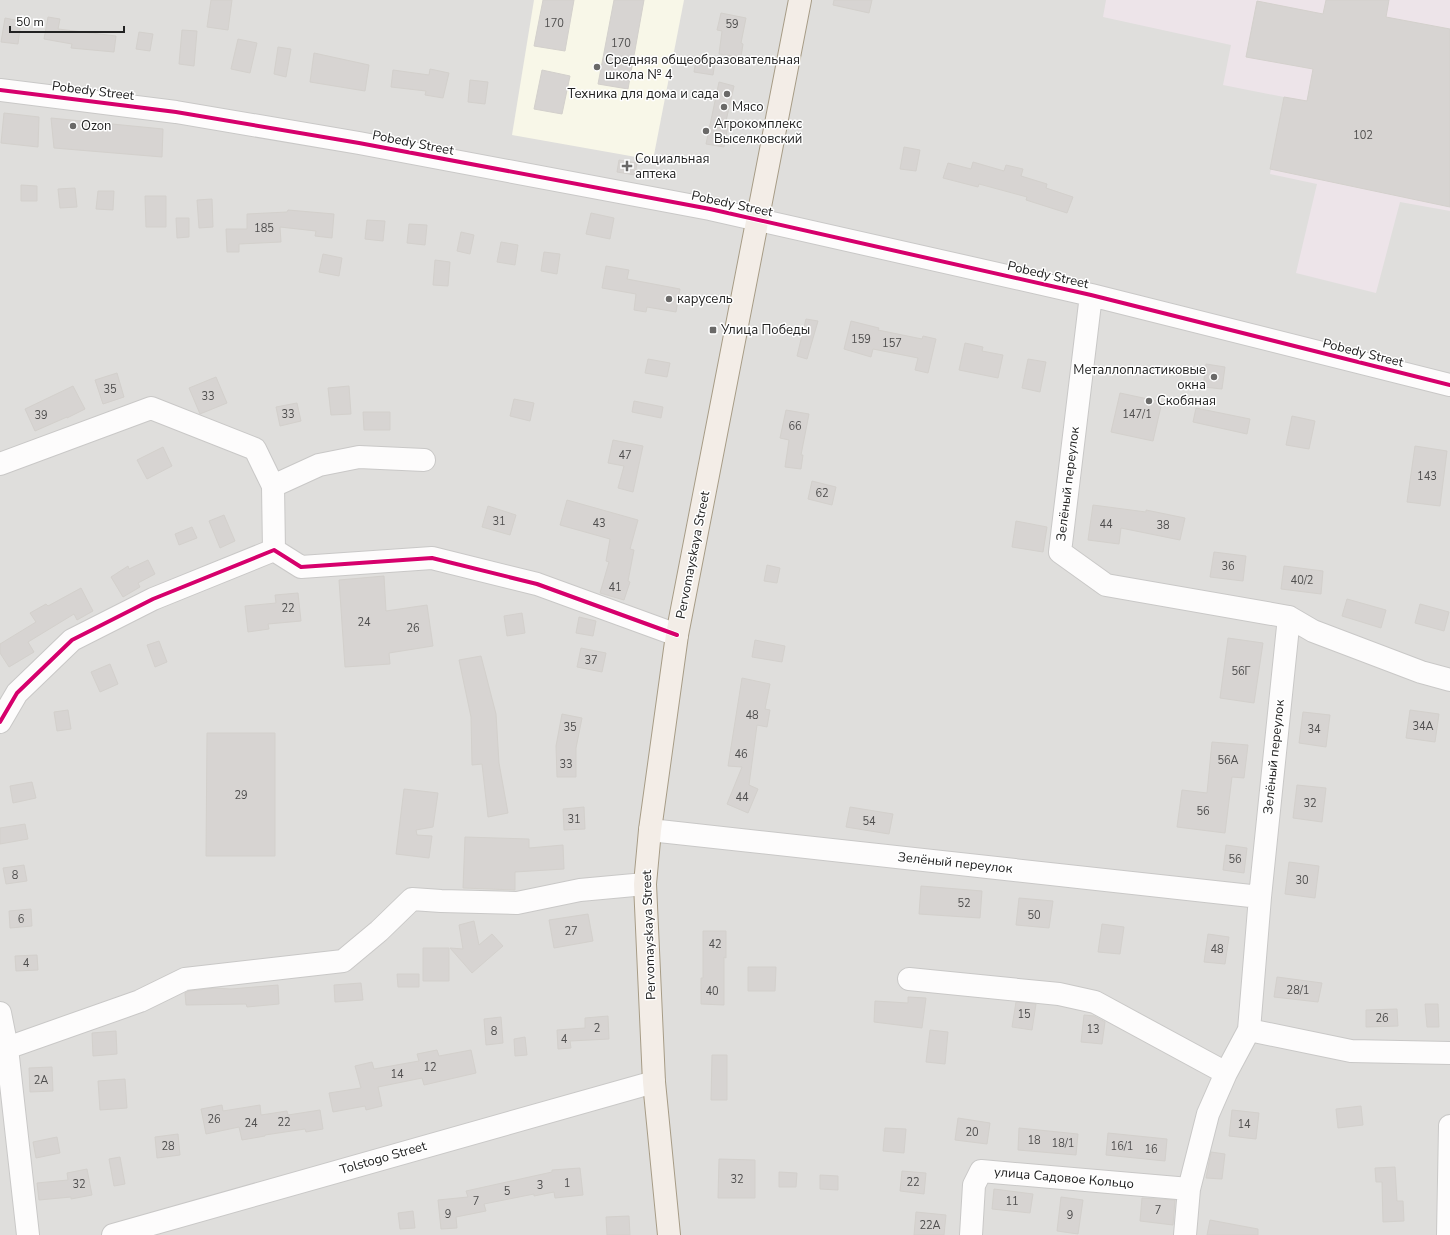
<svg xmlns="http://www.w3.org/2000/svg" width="1450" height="1235" font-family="'Nunito Sans',sans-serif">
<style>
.residential{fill:#dfdedc}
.industrial{fill:#ede4e9}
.education{fill:#f8f7e8}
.building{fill:#d7d4d2;stroke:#d3d0cc}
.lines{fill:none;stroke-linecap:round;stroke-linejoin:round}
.minor-casing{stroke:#c9c8c7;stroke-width:24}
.major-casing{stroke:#a79c86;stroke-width:24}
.minor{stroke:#fdfcfc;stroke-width:22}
.major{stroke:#f3ede7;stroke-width:22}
.cycleway-casing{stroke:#fff;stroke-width:6}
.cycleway{stroke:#d6006c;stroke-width:4}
.poi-dot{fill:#6a6968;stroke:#fff;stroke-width:1.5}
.labels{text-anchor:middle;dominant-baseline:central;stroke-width:3;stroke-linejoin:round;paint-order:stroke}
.number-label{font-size:11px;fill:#4f4e4e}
.poi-label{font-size:13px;fill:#222;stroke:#fff;text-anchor:start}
.street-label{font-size:13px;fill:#222;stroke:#fff}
</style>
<rect width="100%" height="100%" fill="#f0eeeb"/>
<path class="residential" d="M0,0h1450v1235h-1450z"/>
<path class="industrial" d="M1106,0h344v211l-50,-9 -24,91 -80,-20 21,-89 -47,-10 14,-77 -61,-12 8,-40 -128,-28z"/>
<path class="education" d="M534,0h150l-31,160 -141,-25z"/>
<path class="building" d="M211,0h21l-4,30 -21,-3z
M543,0h31l-9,51 -31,-5z
M614,0h30l-16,89 -30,-5z
M834,0h38l-3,13 -36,-8z
M1326,0h63l-3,17 64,12v178l-180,-38 14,-72 23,4 6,-32 -67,-12 11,-56 66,13z
M721,13l25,5 -5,25 2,1 -2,13 -22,-3 3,-23 -5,-1z
M48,17l12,2 -2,10 58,7 -2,16 -43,-4 1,-4 -28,-5z
M5,18l16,3 -3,23 -17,-2z
M182,30l15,1 -3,35 -15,-2z
M139,32l14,2 -3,17 -14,-2z
M238,39l19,4 -7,30 -19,-4z
M278,47l13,2 -5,28 -12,-3z
M314,53l55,12 -4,26 -55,-9z
M696,59l19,3 -2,13 -19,-3z
M430,69l19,4 -6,25 -18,-3 1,-4 -35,-4 2,-17 36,5z
M542,70l28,6 -8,38 -28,-5z
M470,80l18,2 -3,22 -17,-2z
M719,82l15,4 -8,35h3l-5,26 -18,-3z
M4,113l35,4 -1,30 -37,-4z
M51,118l112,11 -1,28 -108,-9z
M904,147l16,3 -4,21 -16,-2z
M619,160l18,3 -2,12 -18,-3z
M973,162l31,9 2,-6 17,4 -2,7 26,8 -1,4 27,9 -6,16 -41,-13 1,-3 -48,-13 -1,3 -35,-9 5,-15 23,6z
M21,185l16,1v15h-16z
M75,188l2,19 -17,1 -2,-19z
M98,191h16l-1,19 -17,-1z
M145,196h21v31h-20z
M212,199l1,28 -14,1 -2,-28z
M288,210l46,4 -2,24 -17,-2 1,-5 -36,-4 1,15 -42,2v8h-12l-1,-23h21v-15l40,-2z
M591,213l23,5 -4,21 -24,-5z
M176,218h13v19l-12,1z
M367,220l18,1 -2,20 -18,-2z
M409,224l18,1 -2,20 -18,-2z
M461,232l13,3 -4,19 -13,-3z
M501,242l17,3 -3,20 -18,-3z
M544,252l16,2 -3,20 -16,-3z
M323,254l19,4 -3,18 -20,-4z
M435,260l15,2 -2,24 -15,-1z
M606,266l23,4 -2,9 53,10 -4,23 -29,-5 -1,5 -12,-2 2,-16 -34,-6z
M806,319l12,2 -11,38 -10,-3z
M851,321l28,7 -1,2 44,9 1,-3 13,3 -8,34 -13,-3 3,-12 -45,-9 -2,8 -27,-8z
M965,343l18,4 -1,4 21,4 -5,23 -39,-8z
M648,359l22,4 -3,14 -22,-4z
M1028,359l18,3 -6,30 -18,-4z
M1206,364l19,3 -3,22 -19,-2z
M117,373l7,24 -21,7 -8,-24z
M216,377l11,26 -27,11 -11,-26z
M73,386l12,23 -18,9v-1l-32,14 -10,-22z
M349,386l2,28 -20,1 -3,-27z
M1120,393l42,9 -9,39 -42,-9z
M514,399l20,4 -4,18 -20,-5z
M634,401l29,6 -2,11 -29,-6z
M297,403l4,18 -21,5 -4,-19z
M1196,408l54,11 -3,15 -54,-12z
M786,410l23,4 -8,41h2l-2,14 -16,-2 4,-27 -9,-2z
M363,412h27v18h-26z
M1292,416l23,5 -6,28 -23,-4z
M613,440l30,6 -10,46 -15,-4 6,-22 -16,-3z
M1415,446l32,5 -7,55 -33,-4z
M163,447l9,19 -25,13 -10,-19z
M812,481l24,6 -4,18 -24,-6z
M567,500l71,20 -8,29 4,1 -6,31 2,1 -6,18 -24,-7 9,-31 -3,-1 4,-22 -50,-14z
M1093,505l53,7v-2l39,8 -5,22 -59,-12 -2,16 -31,-4z
M488,506l28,9 -6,20 -28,-8z
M224,515l11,26 -15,7 -11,-27z
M1016,521l31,6 -4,25 -31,-5z
M192,527l5,11 -18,7 -4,-11z
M1214,552l32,4 -3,25 -33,-4z
M148,560l7,14 -17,9 2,4 -17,10 -12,-20 17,-11 1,3z
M767,565l13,3 -3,15 -13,-2z
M1284,566l39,5 -2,23 -40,-5z
M384,576l2,35 41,-6 6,41 -44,7 1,11 -45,3 -6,-87z
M81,588l12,23 -16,9 -3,-6 -46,28 6,10 -25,15 -9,-14v-9l36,-22 -6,-9 16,-9 2,2z
M298,593l3,28 -33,3 1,5 -21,3 -3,-26 31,-3 -1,-8z
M1347,599l39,11 -5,18 -39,-12z
M1420,604l29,8 -5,19 -29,-8z
M522,613l3,20 -18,3 -3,-20z
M579,617l17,4 -3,15 -17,-3z
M1228,638l35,5 -9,60 -34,-5z
M755,640l30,6 -3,16 -30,-5z
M159,641l8,21 -12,5 -8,-22z
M581,648l25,5 -4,19 -25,-5z
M481,656l15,58 3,49 9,50 -20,4 -6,-53 -10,1 -1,-48 -12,-57z
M110,664l8,20 -18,8 -9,-20z
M742,678l28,6 -5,25 5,1 -3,17 -10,-2 -8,60 9,4 -10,24 -21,-9 15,-37 -14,-1z
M68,710l3,19 -14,2 -3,-19z
M1410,710l29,4 -4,28 -29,-4z
M1303,712l27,3 -4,32 -27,-4z
M562,714l20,4 -6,30v29h-19l-1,-31z
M207,733h68v123h-69z
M1212,742l36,3 -4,33 -12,-1 -7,56 -48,-6 5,-37 25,3z
M32,782l4,16 -23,5 -3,-17z
M1297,785l29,3 -4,34 -29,-4z
M404,789l34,4 -5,34 -17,3 1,5 15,1 -3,22 -33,-4z
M584,807l1,22 -21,1 -1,-21z
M850,807l43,7 -4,20 -43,-7z
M25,824l3,15 -28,5v-16z
M465,837l64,2v9l34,-3 1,24 -49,3v18l-52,-2z
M1226,845l21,3 -3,25 -21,-3z
M1289,862l30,4 -4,32 -30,-4z
M24,865l3,16 -21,3 -3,-16z
M921,886l61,5 -2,27 -61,-4z
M1019,898l34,3 -4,27 -33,-3z
M31,909l1,17 -22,2 -1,-17z
M588,914l5,27 -39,7 -5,-28z
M474,921l5,24 13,-11 11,12 -31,27 -22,-25 13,1 -4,-24z
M1102,924l22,3 -4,27 -22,-2z
M703,931h23v27l-2,-1v48l-23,-1v-26h2z
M1208,934l21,3 -4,27 -21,-2z
M423,948h26v33h-26z
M37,955l1,15 -22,1 -1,-15z
M748,967h28l-1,24h-27z
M397,974h22v13h-21z
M1277,977l45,6 -4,19 -44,-5z
M361,983l2,17 -28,2 -1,-17z
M278,985l1,19 -32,3 -1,-3 -60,1 -1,-12 4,-2 26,-3 16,1z
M908,997l18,1 -4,30 -48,-6 1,-21 33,2z
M1016,1002l20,2 -4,26 -20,-3z
M1425,1004h13l1,23h-12z
M1397,1009l1,17 -32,1v-17z
M1084,1015l10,1 11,6 -3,22 -21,-2z
M608,1016l1,23 -39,2 1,7 -13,1 -1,-19 28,-2v-10z
M501,1017l2,26 -17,2 -2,-26z
M930,1030l18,2 -3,32 -19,-2z
M116,1031l1,23 -24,2 -1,-23z
M525,1037l2,18 -12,1 -1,-17z
M437,1050l2,6 32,-6 5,23 -52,12 -2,-7 -44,9 4,19 -16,4 -1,-4 -32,6 -4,-19 32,-5 -6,-22 17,-4 2,7 45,-8 -2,-7z
M712,1055h15v45h-16z
M52,1067l1,24 -23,1 -1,-24z
M125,1079l2,29 -27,2 -2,-29z
M222,1105l1,6 37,-6 1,10 26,-4 1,4 32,-5 3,19 -17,3 -1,-3 -40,6v1l-23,4 -3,-13 -33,7 -5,-25z
M1361,1106l2,19 -25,3 -2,-19z
M1232,1110l27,3 -3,26 -27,-3z
M958,1118l32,5 -3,21 -32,-4z
M885,1128l21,1 -2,24 -21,-2z
M1019,1128l59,6 -2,21 -58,-5z
M1108,1133l59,6 -2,22 -59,-6z
M178,1134l2,21 -23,3 -2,-21z
M57,1137l3,16 -24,5 -3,-16z
M1211,1152l14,2 -3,25 -16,-1z
M120,1157l5,27 -11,2 -5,-27z
M719,1159l36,1v38h-37z
M1395,1167l2,34h6l1,20 -21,1 -1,-40h-6l-1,-14z
M580,1168l3,27 -28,3 -1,-6 -20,4v-2l-50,10 2,7 -30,6 1,11 -16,1 -3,-29 30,-3 -2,-6 86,-19v-2z
M87,1169l5,26 -21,4v-2l-32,3 -2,-17 31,-3 -1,-7z
M902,1171l24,2 -2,21 -24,-3z
M779,1172l18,1 -1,14h-17z
M820,1175l18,1v14l-18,-1z
M994,1189l39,5 -3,19 -38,-4z
M1061,1197l22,3 -5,34 -21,-3z
M1142,1198l33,2 -2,25 -33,-4z
M413,1211l2,17 -15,1 -2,-16z
M916,1212l30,3 -2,20h-30z
M629,1216l1,19h-23l-1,-18z
M1210,1220l48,9v6h-51z"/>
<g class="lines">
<g class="minor-casing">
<path id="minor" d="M0,90l176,22 183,31 351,66 381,86 359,90
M1091,295l-31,257 46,33 183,32 24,14 108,41 29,8
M0,464l151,-56 104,41 18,37 1,64
M273,486l46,-21 40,-8 65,3
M0,722l17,-29 55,-53 81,-41 121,-49 27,17 131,-9 105,26 140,51
M650,830l610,67
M909,979l150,15 36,8 131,71
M0,1013l7,35 21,187
M1249,1030l102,21 99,2
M7,1048l133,-47 45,-22 158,-18 36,-30 33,-32 29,2 76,2 63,-13 65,-6
M113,1235l541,-153
M971,1235l3,-50 7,-14 208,18
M1185,1235l4,-46 19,-75 18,-41 23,-43 11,-133 29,-280
M1448,1235l2,-109"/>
</g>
<g class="major-casing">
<path id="major" d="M669,1235l-15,-153 -9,-198 5,-54 27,-195 123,-635"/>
</g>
<use href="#minor" class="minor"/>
<use href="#major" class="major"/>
<g class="cycleway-casing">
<path id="cycleway" d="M0,90l176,22 183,31 351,66 381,86 359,90
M0,722l17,-29 55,-53 81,-41 121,-49 27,17 131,-9 105,26 140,51"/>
</g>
<use href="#cycleway" class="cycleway"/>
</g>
<g class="poi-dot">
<circle cx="597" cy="67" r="4"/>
<circle cx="727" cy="94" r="4"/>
<circle cx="724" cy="107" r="4"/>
<circle cx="73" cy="126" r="4"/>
<circle cx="706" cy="131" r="4"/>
<path d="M625 160h4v4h4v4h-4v4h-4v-4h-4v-4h4z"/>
<circle cx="669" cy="299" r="4"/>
<rect x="709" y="326" width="8" height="8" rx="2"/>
<circle cx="1214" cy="377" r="4"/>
<circle cx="1149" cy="401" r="4"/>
</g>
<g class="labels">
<g class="number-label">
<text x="554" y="23">170</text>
<text x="732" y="24">59</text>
<text x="621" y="43">170</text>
<text x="1363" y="135">102</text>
<text x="264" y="228">185</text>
<text x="861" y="339">159</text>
<text x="892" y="343">157</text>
<text x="110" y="389">35</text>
<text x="208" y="396">33</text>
<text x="288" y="414">33</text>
<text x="1137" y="414">147/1</text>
<text x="41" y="415">39</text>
<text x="795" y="426">66</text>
<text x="625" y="455">47</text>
<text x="1427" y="476">143</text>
<text x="822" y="493">62</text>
<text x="499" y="521">31</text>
<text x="599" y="523">43</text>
<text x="1106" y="524">44</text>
<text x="1163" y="525">38</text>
<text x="1228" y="566">36</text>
<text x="1302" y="580">40/2</text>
<text x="615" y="587">41</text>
<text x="288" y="608">22</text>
<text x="364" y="622">24</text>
<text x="413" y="628">26</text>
<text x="591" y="660">37</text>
<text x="1241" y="671">56Г</text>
<text x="752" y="715">48</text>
<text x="1423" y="726">34А</text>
<text x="570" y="727">35</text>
<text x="1314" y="729">34</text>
<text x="741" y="754">46</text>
<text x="1228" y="760">56А</text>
<text x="566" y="764">33</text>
<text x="241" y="795">29</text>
<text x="742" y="797">44</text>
<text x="1310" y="803">32</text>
<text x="1203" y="811">56</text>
<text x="574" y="819">31</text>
<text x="869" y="821">54</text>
<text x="1235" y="859">56</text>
<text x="15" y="875">8</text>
<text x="1302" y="880">30</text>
<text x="964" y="903">52</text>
<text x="1034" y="915">50</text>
<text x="21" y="919">6</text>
<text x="571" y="931">27</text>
<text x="715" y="944">42</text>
<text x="1217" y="949">48</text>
<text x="26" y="963">4</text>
<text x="1298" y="990">28/1</text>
<text x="712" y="991">40</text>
<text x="1024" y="1014">15</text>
<text x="1382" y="1018">26</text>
<text x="597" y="1028">2</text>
<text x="1093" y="1029">13</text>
<text x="494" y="1031">8</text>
<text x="564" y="1039">4</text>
<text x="430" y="1067">12</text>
<text x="397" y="1074">14</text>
<text x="41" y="1080">2А</text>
<text x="214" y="1119">26</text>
<text x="284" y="1122">22</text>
<text x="251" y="1123">24</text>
<text x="1244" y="1124">14</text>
<text x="972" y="1132">20</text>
<text x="1034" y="1140">18</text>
<text x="1063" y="1143">18/1</text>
<text x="168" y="1146">28</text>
<text x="1122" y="1146">16/1</text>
<text x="1151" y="1149">16</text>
<text x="737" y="1179">32</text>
<text x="913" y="1182">22</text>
<text x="567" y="1183">1</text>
<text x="79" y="1184">32</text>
<text x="540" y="1185">3</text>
<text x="507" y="1191">5</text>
<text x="476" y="1201">7</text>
<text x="1012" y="1201">11</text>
<text x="1158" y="1210">7</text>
<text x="448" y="1214">9</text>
<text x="1070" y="1215">9</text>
<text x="930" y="1225">22А</text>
</g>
<g class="poi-label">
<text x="605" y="60">Средняя общеобразовательная<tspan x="605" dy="15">школа № 4</tspan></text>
<text x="719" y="94" text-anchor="end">Техника для дома и сада</text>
<text x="732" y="107">Мясо</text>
<text x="714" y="124">Агрокомплекс<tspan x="714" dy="15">Выселковский</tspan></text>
<text x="81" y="126">Ozon</text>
<text x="635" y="159">Социальная<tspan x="635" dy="15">аптека</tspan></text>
<text x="677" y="299">карусель</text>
<text x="721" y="330">Улица Победы</text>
<text x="1206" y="370" text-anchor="end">Металлопластиковые<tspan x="1206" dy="15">окна</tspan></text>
<text x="1157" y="401">Скобяная</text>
</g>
<g class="street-label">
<text transform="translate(93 91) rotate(7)">Pobedy Street</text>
<text transform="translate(413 143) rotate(11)">Pobedy Street</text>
<text transform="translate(732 204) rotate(12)">Pobedy Street</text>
<text transform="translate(1048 275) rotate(13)">Pobedy Street</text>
<text transform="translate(1363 353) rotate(14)">Pobedy Street</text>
<text transform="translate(1068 484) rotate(-83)">Зелёный переулок</text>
<text transform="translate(693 555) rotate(-79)">Pervomayskaya Street</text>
<text transform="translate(1274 757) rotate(-84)">Зелёный переулок</text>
<text transform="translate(955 863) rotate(6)">Зелёный переулок</text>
<text transform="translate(649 935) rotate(-92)">Pervomayskaya Street</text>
<text transform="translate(383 1158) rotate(-16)">Tolstogo Street</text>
<text transform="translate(1064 1178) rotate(5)">улица Садовое Кольцо</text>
</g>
</g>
<path d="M10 26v6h114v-6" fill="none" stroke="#222222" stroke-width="2"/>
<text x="16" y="26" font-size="12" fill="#222222" stroke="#ffffff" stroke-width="3" paint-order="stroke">50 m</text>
</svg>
